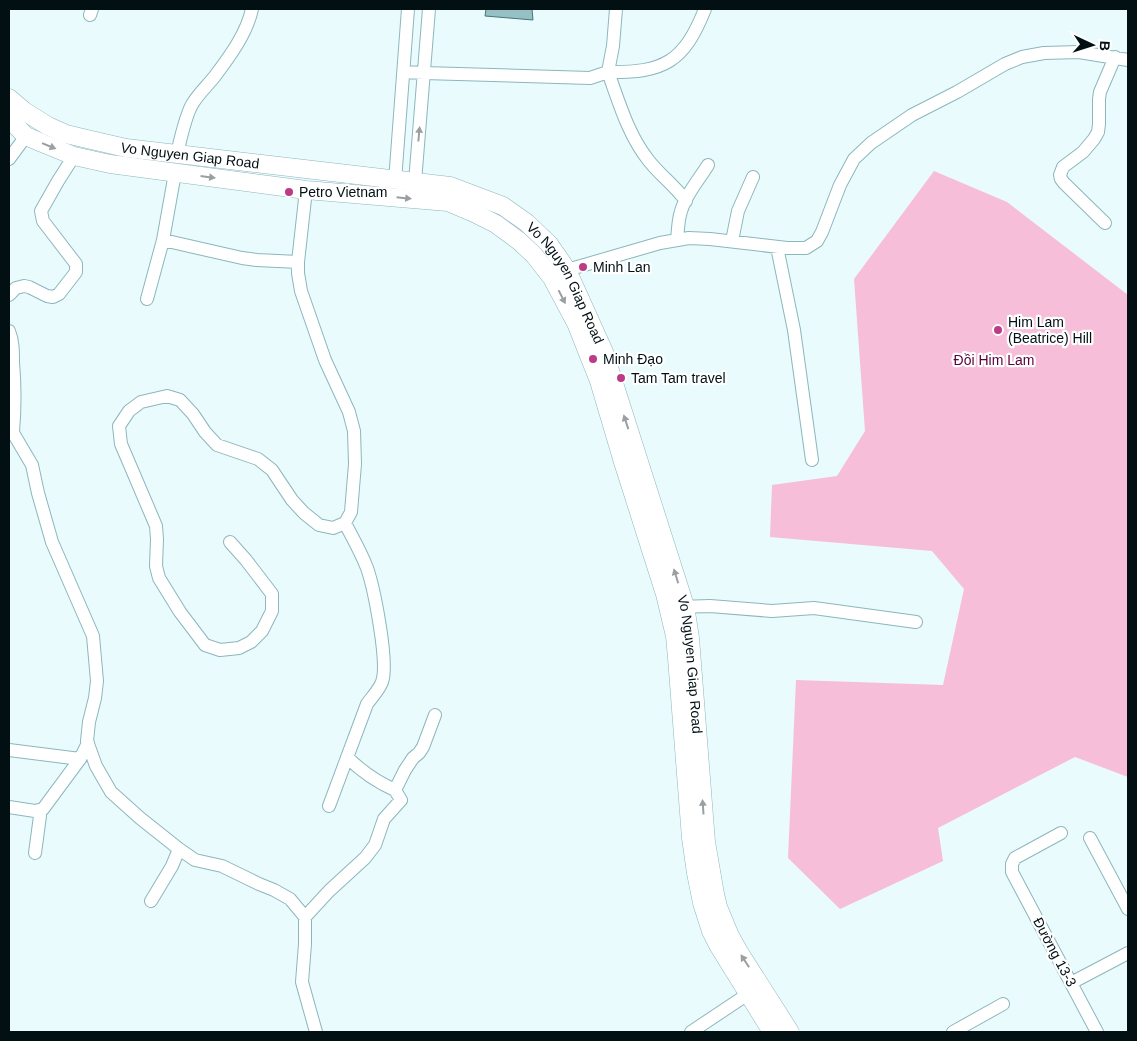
<svg xmlns="http://www.w3.org/2000/svg" width="1137" height="1041" font-family="Helvetica,sans-serif">
<style>
.green{fill:#f6bed8}
.building{fill:#94c0c6;stroke:#4a747a}
.lines{fill:none;stroke-linecap:round;stroke-linejoin:round}
.minor-casing{stroke:#8bb7bd;stroke-width:14}
.highway-casing{stroke:#8bb7bd;stroke-width:19}
.minor{stroke:#fff;stroke-width:12}
.highway{stroke:#fff;stroke-width:18}
.oneway{fill:#9a9fa1}
.poi-dot{fill:#bc3b85;stroke:#fff;stroke-width:2}
.labels{text-anchor:middle;dominant-baseline:central;stroke-width:4.5;stroke-linejoin:round;paint-order:stroke}
.street-label{font-size:14px;fill:#021013;stroke:#fff}
.poi-label{font-size:14px;fill:#021013;stroke:#fff;text-anchor:start}
.park-label{font-size:14px;fill:#5a003a;stroke:#fff}
</style>
<rect width="100%" height="100%" fill="#e9fbfd"/>
<path class="green" d="M934,171l73,31 121,93v482l-53,-20 -137,71 5,33 -103,48 -52,-51 8,-178 147,5 21,-96 -32,-38 -162,-14 2,-52 65,-9 28,-45 -11,-152z"/>
<path class="building" d="M486,9h46l1,11 -48,-4z"/>
<g class="lines">
<g class="minor-casing">
<path id="minor" d="M90,15l2,-6
M404,72l20,1 166,5 18,-6 5,-26 3,-37
M177,154c3,-13 9,-41 16,-51 6,-10 15,-18 22,-27 15,-20 32,-43 37,-67
M9,159l17,-23
M395,181l13,-172
M415,182l14,-173
M686,201c-11,-15 -26,-26 -37,-40 -21,-26 -30,-59 -41,-89 56,1 76,-10 97,-63
M1105,223l-41,-40 -3,-4 -1,-4 3,-8 20,-15 11,-13 4,-7 1,-8v-25l1,-7 15,-35
M677,239c1,-8 1,-16 3,-24 4,-18 18,-34 28,-50
M163,240l79,18 15,2 41,2
M732,241l6,-30 15,-34
M777,247l17,83 18,130
M561,273l6,-3 93,-27 29,-5 21,1 77,9h19l11,-7 5,-9 18,-47 14,-26 17,-16 41,-28 45,-23 48,-28 17,-7 22,-4 35,-1 49,8
M9,295l7,-7 8,-2 5,1 18,9 6,1 6,-3 17,-22v-8l-33,-43 -2,-10 17,-30 16,-25
M147,299l16,-59 12,-67
M9,331c4,10 4,20 4,31 2,23 2,47 0,70
M9,426l23,39 6,28 14,49 41,94 4,45 -2,17 -6,24 -2,19 9,25 15,26 29,26 39,31 16,11 27,6 37,18 15,6 16,9 15,18 24,-26 36,-33 10,-13 9,-26 17,-19 -6,-10 10,-20 8,-12 6,-5 4,-6 12,-32
M230,542l16,18 26,34v17l-10,20 -11,11 -12,6 -19,2 -15,-5 -25,-33 -21,-34 -3,-12 1,-27 -1,-13 -35,-82 -2,-18 10,-15 12,-9 26,-6 13,4 13,14 12,18 12,13 41,14 14,11 20,30 12,13 15,12 14,3 12,-5 6,-11 4,-48 -1,-33 -5,-19 -24,-52 -24,-69 -3,-18v-11l8,-72
M679,607l31,-1 62,5 42,-3 102,14
M9,750l71,9
M347,757c14,14 30,25 48,33
M329,806l38,-102c5,-7 12,-14 15,-22 7,-19 -8,-94 -15,-114 -6,-16 -15,-31 -22,-45
M9,807l26,4 8,-2 37,-50 8,-16
M1061,833l-46,25 -3,6v8l85,160
M1090,838l38,71
M35,853l5,-37 -1,-5
M151,901l21,-35 7,-17
M305,917v27l-3,38 14,50
M1071,983l57,-30
M691,1032l63,-42
M953,1032l50,-28"/>
</g>
<g class="highway-casing">
<g id="highway">
<path id="s1" d="M9,98l15,13 24,15 18,8 21,5 39,9 324,38 53,20 24,17 22,21 18,26 37,82 81,254 5,32 16,204 9,52 3,13 12,29 9,16 51,80"/>
<path d="M9,119l17,17 16,7 32,13 36,8 196,26 142,12 26,11 22,11 23,17 15,14 18,23 24,45 23,58 24,81 42,132 10,42 2,22 14,180 5,35 6,30 9,28 7,14 54,87"/>
</g>
</g>
<use href="#minor" class="minor"/>
<use href="#highway" class="highway"/>
</g>
<defs><path id="oneway-solid" d="M-6-.8H1V-3.2L6.5 0L1 3.2V.8H-6Z" transform="scale(1.25)"/></defs>
<g class="oneway">
<use href="#oneway-solid" transform="translate(419 134) rotate(-85)"/>
<use href="#oneway-solid" transform="translate(49 146) rotate(22)"/>
<use href="#oneway-solid" transform="translate(208 177) rotate(7)"/>
<use href="#oneway-solid" transform="translate(404 198) rotate(6)"/>
<use href="#oneway-solid" transform="translate(562 297) rotate(63)"/>
<use href="#oneway-solid" transform="translate(626 422) rotate(-108)"/>
<use href="#oneway-solid" transform="translate(676 576) rotate(-107)"/>
<use href="#oneway-solid" transform="translate(703 807) rotate(-94)"/>
<use href="#oneway-solid" transform="translate(745 961) rotate(-123)"/>
</g>
<g class="poi-dot">
<circle cx="289" cy="192" r="5"/>
<circle cx="583" cy="267" r="5"/>
<circle cx="998" cy="330" r="5"/>
<circle cx="593" cy="359" r="5"/>
<circle cx="621" cy="378" r="5"/>
</g>
<g class="labels">
<g class="street-label">
<text stroke="none"><textPath href="#s1" startOffset="194">Vo Nguyen Giap Road</textPath></text>
<text stroke="none"><textPath href="#s1" startOffset="614">Vo Nguyen Giap Road</textPath></text>
<text stroke="none"><textPath href="#s1" startOffset="1019">Vo Nguyen Giap Road</textPath></text>
<text transform="translate(1055 952) rotate(62)">Đường 13-3</text>
</g>
<g class="poi-label">
<text x="299" y="192">Petro Vietnam</text>
<text x="593" y="267">Minh Lan</text>
<text x="1008" y="322">Him Lam<tspan x="1008" dy="16">(Beatrice) Hill</tspan></text>
<text x="603" y="359">Minh Đạo</text>
<text x="631" y="378">Tam Tam travel</text>
</g>
<g class="park-label">
<text x="994" y="360">Đồi Him Lam</text>
</g>
</g>
<rect width="1137" height="1041" fill="none" stroke="#021013" stroke-width="20"/>
<g transform="translate(1092 45) rotate(94)" stroke="#ffffff" stroke-width="4" paint-order="stroke">
<path d="M0-4L9 19L0 12L-9 19Z" fill="#021013"/>
<text y="-8" font-size="14" font-weight="bold" text-anchor="middle" fill="#021013">B</text>
</g>
</svg>
